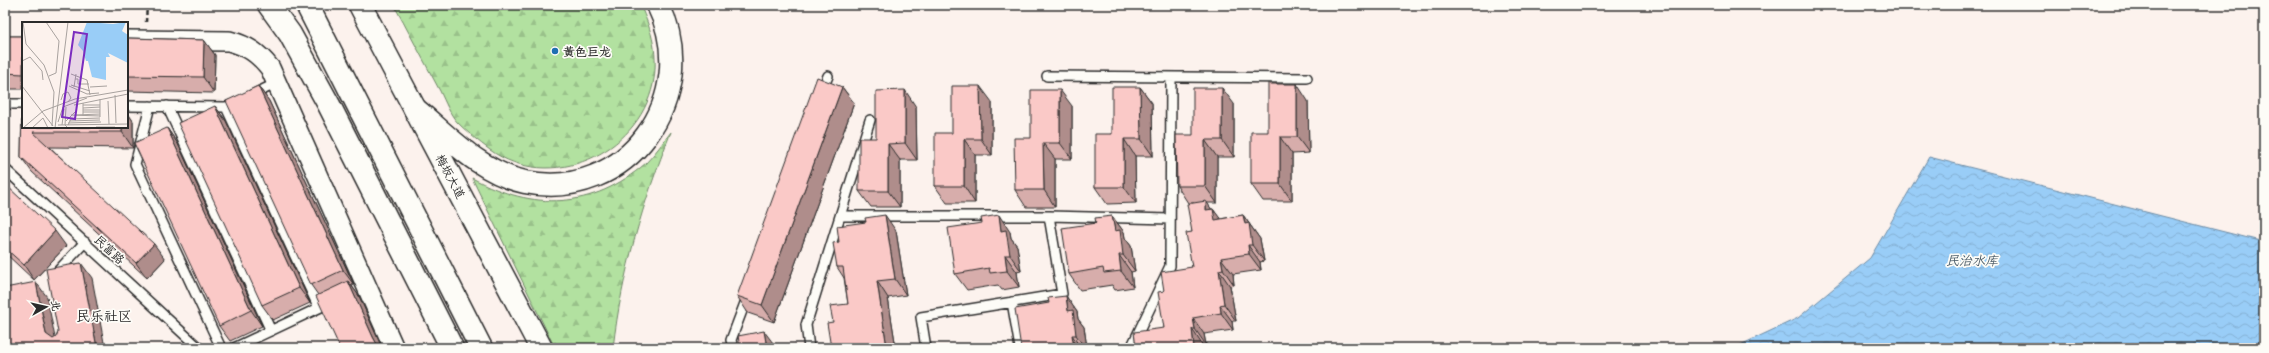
<svg xmlns="http://www.w3.org/2000/svg" width="2269" height="353" font-family="'Playpen Sans','LXGW WenKai TC',sans-serif">
<style>
.forest{fill:url(#forest-firs);stroke:#6e8666}
.water{fill:url(#water-waves);stroke:#6d8ca5}
.lines{fill:none;stroke-linecap:round;stroke-linejoin:round}
.service-casing{stroke:#2b2b2b;stroke-width:12}
.minor-casing{stroke:#2b2b2b;stroke-width:22}
.primary-casing{stroke:#2b2b2b;stroke-width:25}
.trunk-casing{stroke:#2b2b2b;stroke-width:25}
.path{stroke:#2b2b2b;stroke-width:2.5;stroke-dasharray:4 3;stroke-linecap:butt}
.service{stroke:#fdfcf7;stroke-width:9}
.minor{stroke:#fdfcf7;stroke-width:19}
.primary{stroke:#fdfcf7;stroke-width:22}
.trunk{stroke:#fdfcf7;stroke-width:22}
.wall{fill:#d7adab;stroke:#2b2b2b}
.shaded-wall{fill:#af8d8b;stroke:#2b2b2b}
.building{fill:#fac9c7;stroke:#2b2b2b}
.poi-dot{fill:#1f6fb2;stroke:#fdfcf7;stroke-width:1.5}
.labels{text-anchor:middle;dominant-baseline:central;stroke-width:3.5;stroke-linejoin:round;paint-order:stroke}
.poi-label{font-size:12px;font-weight:bold;fill:#2b2b2b;stroke:#fdfcf7;text-anchor:start}
.street-label{font-size:12px;fill:#2b2b2b;stroke:#fdfcf7}
.water-label{font-size:13px;font-style:italic;fill:#4c5c68;stroke:#fdfcf7}
.quarter-label{font-size:14px;fill:#2b2b2b;stroke:#fdfcf7}
.inset-road{fill:none;stroke:#a8a29f;stroke-width:1}
.view{fill:#7b2cbf;fill-opacity:0.15;stroke:#7b2cbf;stroke-width:2}
.inset-edge{fill:none;stroke:#2b2b2b;stroke-width:2}
</style>
<defs>
<pattern id="forest-firs" width="22" height="20" patternUnits="userSpaceOnUse"><rect width="22" height="20" fill="#b2e1a0"/><path d="M5 1l3.5 6h-7zM16 11l3.5 6h-7z" fill="#99c18a"/></pattern>
<pattern id="water-waves" width="16" height="10" patternUnits="userSpaceOnUse"><rect width="16" height="10" fill="#99cdf7"/><path d="M0 5q4-4 8 0t8 0" fill="none" stroke="#84b0d4"/></pattern>
</defs>
<rect width="100%" height="100%" fill="#fcf2ed"/>
<filter id="ink" filterUnits="userSpaceOnUse"><feTurbulence type="fractalNoise" baseFrequency=".025" numOctaves="2"/><feDisplacementMap in="SourceGraphic" scale="8" xChannelSelector="R" yChannelSelector="G"/><feConvolveMatrix kernelMatrix="1 2 1 2 8 2 1 2 1" color-interpolation-filters="sRGB"/></filter>
<g filter="url(#ink)">
<path class="forest" d="M394,5h246c12,25 19,51 13,79 -15,70 -103,109 -163,66 -11,-8 -23,-18 -32,-27 -8,-8 -13,-22 -18,-32 -15,-29 -31,-57 -46,-86z
M671,132c-28,70 -49,140 -58,216h-58l-83,-170c62,33 120,32 174,-15 9,-9 17,-21 25,-31z"/>
<path class="water" d="M1929,157l335,85v106h-530l64,-30 72,-60z"/>
<g class="lines">
<g class="service-casing">
<path id="service" d="M1047,76l260,2
M822,91l6,-15
M252,95l25,-12
M5,104h18
M127,106l99,1 5,-2
M150,106l-15,58 86,184
M167,106l104,225
M226,107l93,201
M5,169l194,179
M840,216h209l121,3
M55,274l30,-32
M1012,302l8,46
M234,348l89,-42
M733,348l-2,-8 17,-45
M809,348l-3,-23 64,-205
M926,348l-5,-31 141,-23 -13,-78
M1131,348l39,-82 1,-188"/>
</g>
<g class="minor-casing">
<path id="minor" d="M127,40l102,1c19,5 29,12 41,27l124,280"/>
</g>
<g class="primary-casing">
<path id="primary" d="M307,5l174,343
M360,5l181,343"/>
</g>
<g class="trunk-casing">
<path id="trunk" d="M269,5l21,29 39,71 123,243
M415,109c34,28 66,64 110,73 102,21 178,-86 133,-177"/>
</g>
<path class="path" d="M146,22l1,-17"/>
<use href="#service" class="service"/>
<use href="#minor" class="minor"/>
<use href="#primary" class="primary"/>
<use href="#trunk" class="trunk"/>
</g>
<path class="wall" d="M5,36h18v53h-18z
M127,38l77,2 11,15 -1,38 -87,-2z
M258,86l11,15 85,184 -2,1 7,10 23,52h-42l-22,-53 -7,-10z
M842,87l12,16 -80,219 -26,-9 -11,-17z
M1140,87l12,16 1,53h-18l1,47 -29,1 -12,-17 17,-53z
M1308,101l1,52 -17,1v47h-29l-12,-17 17,-52z
M992,102v53h-17v48h-28l-12,-17 17,-53z
M1234,104v53h-17v46h-10l4,6h2l7,10 23,-4 17,24 4,22 -4,1 1,8 -28,4 1,11 -4,1 6,35h-4l1,9 -29,4 2,11 -3,1 -39,-18v-37l28,-24v-35l2,-29h-6l-11,-17 16,-51z
M22,105l105,22v-15l6,9v27l-83,-1 115,112 -18,19 -115,-106 -11,-15z
M215,106l11,15 84,182 -37,17 -11,-15z
M1072,106v53h-17v48h-29l-11,-17 16,-52z
M916,107l1,53h-17v47h-29l-12,-16 17,-53z
M167,128l11,16 84,182 -32,15 -11,-15z
M5,184l61,62 -32,34 -29,-27z
M1112,216l12,16 1,6 6,8 4,25 -4,1 2,15 -18,3 -3,-5 -32,5 -11,-16 27,-51z
M866,222l30,9 10,64 -18,3 8,50h-64l1,-26 15,-18 -4,-26 -7,-11 2,-25z
M1010,232l1,6 6,8 4,25 -4,1 2,15 -17,3 -4,-5 -31,5 -12,-16z
M1066,296l11,16 1,7 6,8 3,21h-66l28,-45z"/>
<path class="shaded-wall" d="M204,40l11,15 -1,38 -11,-16z
M1297,84l11,17 1,52 -12,-16z
M258,86l11,15 85,184 -11,-15z
M980,86l12,16v53l-11,-16z
M842,87l12,16 -80,219 -12,-17z
M1140,87l12,16 1,53 -12,-17z
M1222,88l12,16v53l-12,-17z
M905,90l11,17 1,53 -12,-17z
M1060,90l12,16v53l-12,-16z
M215,106l11,15 84,182 -11,-15z
M127,112l6,9v27l-11,-16v-5h5z
M167,128l11,16 84,182 -11,-16z
M1280,137l12,17v47l-12,-17z
M964,139l11,16v48l-11,-17z
M1124,139l11,17 1,47 -12,-16z
M1205,140l12,17v46l-12,-17z
M1043,143l12,16v48l-11,-17z
M888,144l12,16v47l-12,-16z
M1206,201l8,12 -1,-4 12,16 2,11 -21,-26z
M885,215l11,16 10,64 -11,-16z
M999,215l11,17 1,6 6,8 4,25 -11,-16 -9,-24z
M1243,215l17,24 4,22 -12,-16 -7,-21z
M1112,216l12,16 1,6 6,8 4,25 -12,-16 -8,-24z
M55,231l11,15 -32,34 -10,-15z
M154,244l11,15 -18,19 -11,-15z
M1248,245l12,17 1,8 -12,-16z
M1005,255l12,17 2,15 -12,-16z
M1119,255l12,17 2,15 -12,-16z
M1221,258l12,16 1,11 -11,-16z
M81,263l11,15 13,70h-8z
M1219,270l11,16 6,35 -12,-17z
M348,281l11,15 23,52h-3l-6,-11z
M877,281l11,17 8,50h-9z
M36,282l11,15 10,51 -11,-14z
M1066,296l11,16 1,7 6,8 3,21h-2l-9,-13 -8,-24z
M1220,305l12,16 1,9 -12,-17z
M1193,318l11,16 2,11 -11,-16z
M1192,329l11,17v2h-9z
M764,331l12,16v1h-9z
M1072,335l9,13h-7z"/>
<path class="building" d="M5,36h18v38l-18,-1z
M127,38l77,2 -1,37 -76,-1z
M817,77l25,10 -80,218 -25,-9z
M1268,84h29v53h-17v47h-29v-52h17z
M258,86l85,184 -32,15 -85,-184z
M952,86h28l1,53h-17v47h-29v-53h17z
M1112,87h28l1,52h-17v48h-29v-53h17z
M1193,88h29v52h-17v46h-28l-1,-51h17z
M905,90v53l-17,1v47h-29v-53h17v-47z
M1031,90h29v53h-17l1,47h-29l-1,-52h17z
M22,105h1v22h99v5h-89l121,112 -18,19 -115,-106z
M215,106l84,182 -37,17 -84,-182z
M167,128l84,182 -32,16 -85,-183z
M5,184l50,47 -31,34 -19,-17z
M1206,201v9l7,-1 2,11 28,-5 2,9 4,-1 3,22h-4l1,9 -28,4 2,11 -4,1 5,34 -4,1 1,8 -28,5 2,11h-3l2,19h-58l-2,-16 30,-4 -6,-36 6,-1 -3,-19 31,-5 -6,-34 6,-1 -5,-28z
M885,215l10,64 -18,2 10,67h-50v-1l-6,1 -4,-25 6,-1 -3,-16 18,-2 -5,-37h-6l-4,-24 6,-1 -2,-16 29,-4 -1,-4z
M999,215l2,16 5,-1 4,25h-5l2,16 -17,2 -1,-5 -34,6 -7,-46 34,-5 -1,-5z
M1112,216l3,15 5,-1 3,25h-4l2,16 -17,2 -1,-5 -34,6 -7,-46 34,-5 -1,-5z
M81,263l16,85h-92v-60l31,-6 10,52 7,5 3,-2 2,-5 -12,-63z
M348,281l25,56 6,11h-39l-24,-52z
M1066,296l2,15 5,-1 3,25h-4l2,13h-53l-6,-39 34,-6 -1,-5z
M764,331l3,17h-27l-2,-12z"/>
</g>
<circle class="poi-dot" cx="555" cy="51" r="4"/>
<g class="labels">
<g class="poi-label">
<text x="563" y="51">黄色巨龙</text>
</g>
<g class="street-label">
<text transform="translate(451 176) rotate(62)">梅坂大道</text>
<text transform="translate(110 249) rotate(43)">民富路</text>
</g>
<g class="water-label">
<text x="1972" y="259">民治水库</text>
</g>
<g class="quarter-label">
<text x="104" y="315">民乐社区</text>
</g>
</g>
<g transform="translate(22 22)">
<rect width="106" height="106" fill="#fcf2ed"/>
<path d="M65,0l26,2 13,-2 -4,9 6,4v28l-20,-10 2,4h-4v23l-14,-3 -4,-16h-2l-3,-10 -5,-6z" fill="#99cdf7"/>
<path class="inset-road" d="M1,0l3,22 18,21 10,27 -2,34M24,0l13,19 -3,32 -7,3M0,39l8,-4 12,14 1,9M49,52l16,6 3,15M53,57h3v5h11M49,63l19,6M0,64l31,40M47,64l18,8 12,-1M52,65l2,-13M68,65l17,-1M93,73l1,28M78,77v18M39,78l2,-6 5,-2 3,6 -3,4M86,79l1,23M61,81v13M52,83l54,-11M61,83h17M44,85l-1,18 3,3M61,86l17,-1M61,88h17M61,90h17M49,93l29,1M54,93l24,-1M44,99l10,-10M47,99l31,-1M36,100l5,-15 24,-9M46,101l33,-1M36,103l70,-1M40,103l2,-16M46,103l3,-6 29,-1M74,105h19M1,106l20,-17 32,-12 53,-9M10,106l11,-10 5,10M33,106l13,-106"/>
<path class="view" d="M52,10l13,2 -12,85 -13,-2z"/>
<rect width="106" height="106" class="inset-edge"/>
</g>
<rect width="2269" height="353" fill="none" stroke="#fdfcf7" stroke-width="20"/>
<rect x="10" y="10" width="2249" height="333" fill="none" stroke="#2b2b2b" stroke-width="1.5" filter="url(#ink)"/>
<g transform="translate(46 307) rotate(82)" stroke="#fdfcf7" stroke-width="3" paint-order="stroke">
<path d="M0-3L7 15L0 10L-7 15Z" fill="#2b2b2b"/>
<text y="-6" font-size="11" font-weight="bold" text-anchor="middle" fill="#2b2b2b">北</text>
</g>
</svg>
